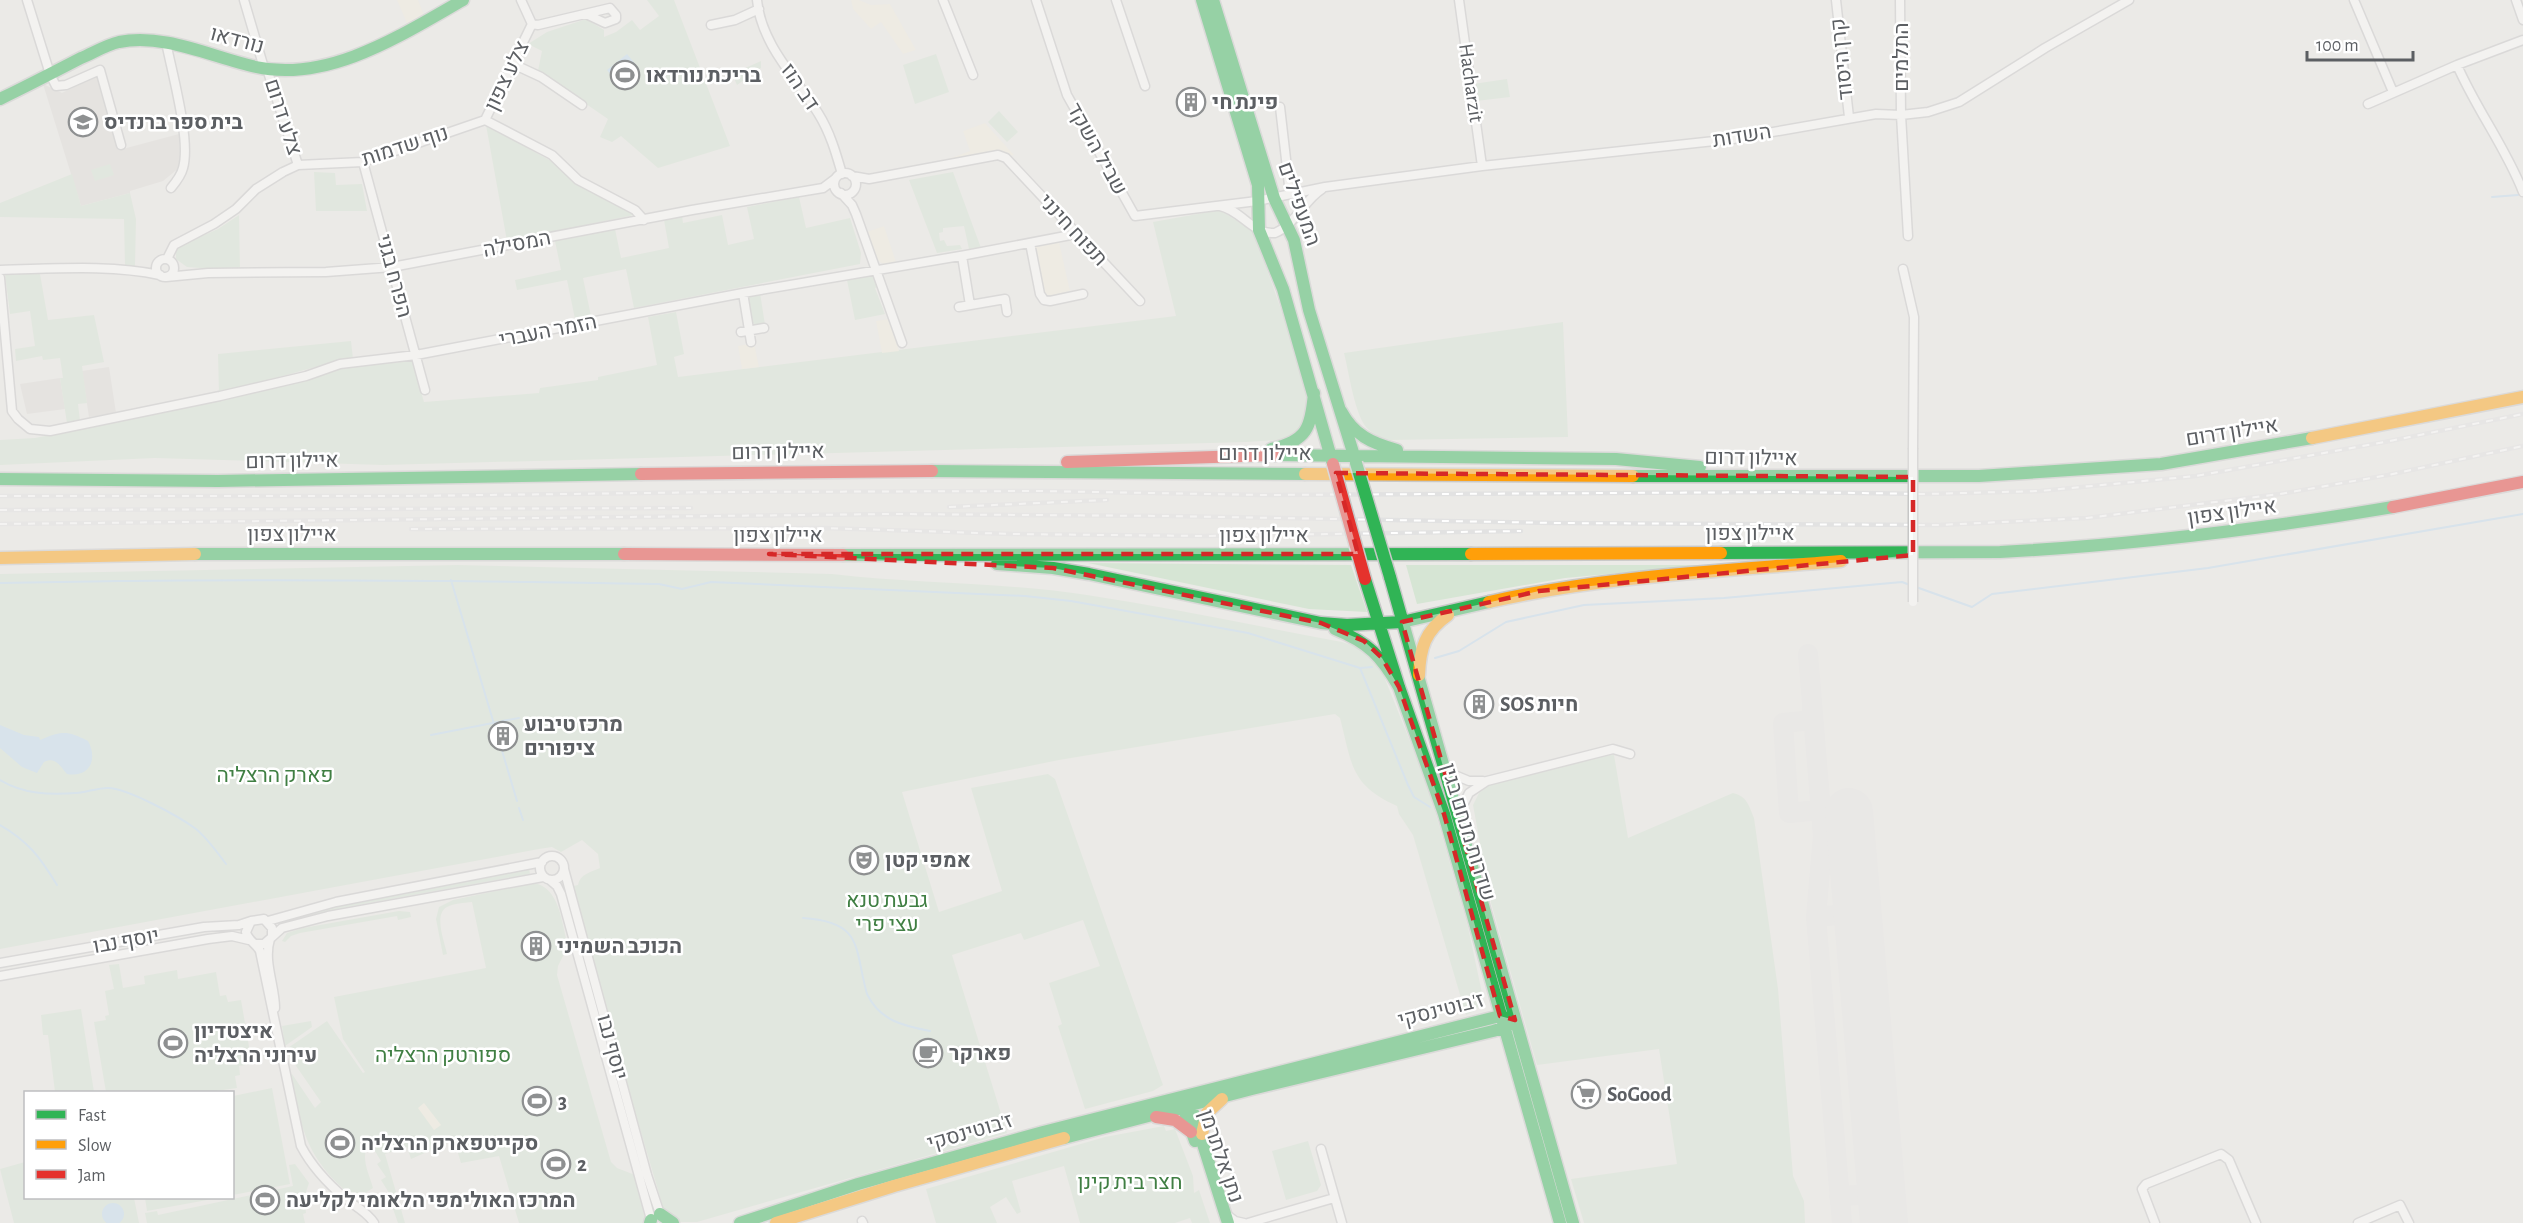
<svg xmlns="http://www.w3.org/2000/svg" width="2523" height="1223" font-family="'Alegreya Sans',Heebo,sans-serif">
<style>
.education{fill:#dedcd7}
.green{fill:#d6e5d4}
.sand{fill:#f1edde}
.water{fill:#c0dbf0}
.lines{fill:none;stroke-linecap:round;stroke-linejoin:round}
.stream{stroke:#c0dbf0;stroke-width:2}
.taxiway{stroke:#e6e6e4;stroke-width:20}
.runway{stroke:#e6e6e4;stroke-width:48}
.street-casing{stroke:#c6c6c6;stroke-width:11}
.fast-casing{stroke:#c8c8c8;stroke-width:15}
.slow-casing{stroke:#c8c8c8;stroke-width:15}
.jam-casing{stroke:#c8c8c8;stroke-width:15}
.street{stroke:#fcfcfb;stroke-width:8}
.fast{stroke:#30b455;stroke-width:12}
.slow{stroke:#ff9f0a;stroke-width:12}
.jam{stroke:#e5322d;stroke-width:12}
.rail-casing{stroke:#e2e2e2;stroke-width:4.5}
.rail{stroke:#fff;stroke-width:2;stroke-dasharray:7;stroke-linecap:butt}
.street-bridge-casing{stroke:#c6c6c6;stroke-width:11;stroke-linecap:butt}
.fast-bridge-casing{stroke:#c8c8c8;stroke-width:15;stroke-linecap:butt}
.jam-bridge-casing{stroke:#c8c8c8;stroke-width:15;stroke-linecap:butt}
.street-bridge{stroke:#fcfcfb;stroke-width:8}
.fast-bridge{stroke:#30b455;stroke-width:12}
.jam-bridge{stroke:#e5322d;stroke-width:12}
.marked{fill:none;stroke:#d62828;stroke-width:4.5;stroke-dasharray:12 8;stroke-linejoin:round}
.labels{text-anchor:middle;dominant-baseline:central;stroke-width:5;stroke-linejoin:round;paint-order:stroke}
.street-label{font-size:21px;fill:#5c5f63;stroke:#fff}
.poi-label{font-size:21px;font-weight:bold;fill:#5c5f63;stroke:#fff;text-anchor:start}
.park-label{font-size:21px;fill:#407f43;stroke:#fff}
</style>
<rect width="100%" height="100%" fill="#ebeae7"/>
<path class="education" d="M98,75l21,75 60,-16 1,33 -17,14 -33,10v2l-49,13 -38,-122 19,9z
M109,367l7,46 -27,4 -7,-46z
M60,378l5,31 -38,5 -7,-30z"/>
<path class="green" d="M647,0h27l56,146 -72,22 -37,-32 -9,6 -12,-5 8,-18 -70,-48 4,-20 -14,-7 19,-12 39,-13 18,11v7l12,-5 16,-12 8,10 19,-14z
M936,54l13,38 -34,12 -12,-39z
M761,61v7l-24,17 -5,-11z
M1507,79l3,18 -34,4 -3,-17z
M999,111l19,21 -11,10 -19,-20z
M486,125l65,36 25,22 58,30v2l-127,26z
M110,164l4,11 -19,6 -4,-11z
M314,172l21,1 1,12 26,-1 5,27h-51z
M953,172l28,76 -12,1 -5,-23 -21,2v4l-4,1 1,8 4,-1 3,6 13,-1 2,4 -25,4 -28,-73z
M72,174l9,32 49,-13 6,26 -1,47h-10l-1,-47 -124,-2v-14z
M799,197l7,31 44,-10 11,35 -1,11 -226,44 -8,-39 -43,9 8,38 -16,3 -8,-39 -50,10 -2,-10 46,-10 -6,-29 60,-12 6,29 48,-10 -5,-28 18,-4 1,7 39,-8 6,30 26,-6 -7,-32z
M1220,210l34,22 56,161 -2,27 -17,19 -44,3 -864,23 -228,-7 -155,7v-25l35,-2 158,-32 113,-25 35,-13 71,-7 12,41 115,-9 1,-5 58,-8v-3l59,-12 -9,-48 28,-5 8,42 -10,3 4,20 498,-61 -23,-94z
M239,215l1,56 -53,-4 -11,-8v-10l3,-3 39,-17z
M9,272l31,2 8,46 46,-5 10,47 -22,4 5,37 -9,1 2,17 -13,2 -7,-45h3l-3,-20 -17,2 -1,-4 -26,5 -1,-12 20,-3 -5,-35 -20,3 -5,-40z
M875,275l5,11 -5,2 10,26 -30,6 -8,-40z
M760,293l5,32 -8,1 -4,-3 -4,-25 2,-3z
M1563,322l5,115 -178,3c-8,-2 -15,-4 -21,-10 -14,-11 -20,-58 -25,-77z
M351,341l2,18c-28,3 -54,14 -83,20v4l-51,11 -1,-40z
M1088,563l263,2 16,47 -58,-3z
M458,565l374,9c85,10 170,8 255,21 85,13 170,31 255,47 20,6 31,14 41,32l45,112 40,141 14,66c0,12 -4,17 -16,22l-53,-180 -14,-21 -2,-8c-47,-21 -45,-42 -57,-88l-5,-4 -276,46 -157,32 37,120 63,-21 -31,-103 77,-14 7,5 108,306 -10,6 -68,18 -27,-83 4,-2 -13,-41 51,-17 -17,-46 -59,20 -3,-7 -69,22 55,178 -310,89h-17l-17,-15 -94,-320 9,-2c2,-11 13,-13 22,-17l-2,-14 -16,-14 -21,12 -9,-5 -13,2 -539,100v-375z
M1406,565h303l-144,13 -148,26z
M1613,749l15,89 105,-45c14,3 16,13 21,25l24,171 15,187 11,25 1,22h-221l-13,-44 106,-15 -18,-115 -122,16 -46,-162 -18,-98 6,-12 10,-8z
M529,868l1,6 -189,34 -59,18 -2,-6 45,-12z
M533,883c27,3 29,42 35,63l-10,20 -1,9 54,187 6,6 18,7 11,48h-127l-20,-67 -38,7 -7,-23 -43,19 -4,-12 -22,7 20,69h-7l-6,-17 -7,-9 4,-4 -8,-13 5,-3 -9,-13 4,-3 -11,-18c-11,13 -1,30 3,45l-17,11c-48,-37 -54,-67 -66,-123l2,-2 23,34 6,-6 -36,-52 42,-29 36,52 2,-1 -22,-33 -9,-42 152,-29 -14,-66c-8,1 -18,1 -25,5 -14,7 -2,36 0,47l-4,1 -7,-36 3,-12 14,-7z
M399,911l11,1 1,5 -13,3 -1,-4 -97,17 -9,3 -6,6 -3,-1 5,-8 16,-5z
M119,964l4,24 22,-4 -1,-8 33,-6 1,9 38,-7 4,24 6,-1 2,7 13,-2 11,64 -13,2 1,9 -5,1 2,12 -28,4h-103l-12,-70 12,-2 -1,-4 4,-1 -4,-24 9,-2 -5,-24z
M81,1009l13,83h-39l-7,-57h-5l-2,-20z
M311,1021l1,6 -27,19 -3,-20z
M272,1088l18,96 -57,11v-99z
M1164,1126l2,5 9,-2 18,47 1,17 5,-3 11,33h-18l-2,-5 -15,5h-95l-16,-57 -52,15 9,31 -4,2 -11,-17 -16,10 7,16h-61l-10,-34 179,-52z
M1308,1141l13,44 -4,6 -31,9 -14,-49z
M25,1162l1,36h108l5,25h-125l-14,-54z
M295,1164l14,19 -5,15 2,15 -3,1 2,9h-158l-2,-10 12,-2 1,4 135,-29 -4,-21z
M145,1198h73l-71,13z"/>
<path class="sand" d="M397,0h21l8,20 -17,8z
M851,0h8l12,5 19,-1 26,46 -13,4 -22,-32 -10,7 -18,-20z
M985,123l29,32 -5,1 -9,-5 -52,11v-3l22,-8 -7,-20z
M884,226l12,36 -12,2 -4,-2 -5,-5 -8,-25z
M1059,242l11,49 -22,5 -6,-6 -8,-43z
M889,319l10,32 -17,2 -6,-32z
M754,343l5,24 -17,2 -4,-23z
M424,1103l17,22 -7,5 -16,-22z"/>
<path class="water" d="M627,54l10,12 -21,16 -9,-12z
M0,725l24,10 15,2 1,3c21,-9 27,-10 48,1 10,18 2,37 -21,33 -7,-8 -12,-18 -23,-12l-7,11 -15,-6 -22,-19z
M102 1214a11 11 0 1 1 22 0a11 11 0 1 1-22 0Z"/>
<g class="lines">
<path class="stream" d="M2492,197l26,-2
M451,580l66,221
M0,583c220,-5 440,-3 659,1l23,5 29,-7 314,14 46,5 177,32 112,35 12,-1
M1916,587l56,20 20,-13 216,-26 315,-54
M1435,658l24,-7 47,-29 78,-17 140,-7 178,-16 8,3
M1360,668l48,117 6,12 16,10
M502,721l17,-3
M431,735l67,-13
M0,780c24,14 48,15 76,13 11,-1 22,-5 32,-5 19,0 72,29 88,41 12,10 21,23 30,35
M519,808l4,12
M0,825c28,16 40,32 57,60
M803,918c61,4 51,30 64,76 13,27 37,32 63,37"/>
<path class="taxiway" d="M1808,654l15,182 -7,81 26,306
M1812,707l1,13 -30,3 6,90 40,-4 20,3
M1816,917l41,-4
M1839,1196l42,-2"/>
<path class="runway" d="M1849,812l35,411"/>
<g class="street-casing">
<path id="street" d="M27,0l23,74 6,12 10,-1 34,-15 21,75
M244,0l20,68
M757,0c4,44 39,78 61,113 12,19 18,40 24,61
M943,0l30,75
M1036,0l31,95 68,121 122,-15 68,-14 157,-21 251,-27 143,-25 25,1 27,-3 31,-10 86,-54 84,-48
M1116,0l29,86
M1459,0l23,166
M1836,0l13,117
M1900,0l1,115 7,121
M2354,0l39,92
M2516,0l7,20
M532,24l6,1 72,-17 6,7v4l-11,4 -19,-9
M711,25l24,-5 24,-11
M166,42c6,31 25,98 17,126 -2,8 -7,14 -12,20
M513,64l28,13 41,28
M2457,65c19,44 49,83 66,127
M267,69l31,96
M2368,104l89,-39 66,-25
M1280,107l10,87
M485,120l47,-96 -11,-24
M363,162l62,228
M834 184a11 11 0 1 1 22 0a11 11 0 1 1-22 0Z
M852,176l17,3 129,-24 8,3 134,143
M841,193l11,12 4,9 46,129
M1220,206c21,4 33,29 55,27 20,-8 29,-33 47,-44
M1030,243l10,51 4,6 6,1 33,-7
M962,256l8,49
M167,259l7,-14 40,-21 22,-15 20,-20 27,-17 15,-7 65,-3 122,-42 67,35 26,25 57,30 9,10
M156 268a9 9 0 1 1 18 0a9 9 0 1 1-18 0Z
M1903,269l11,48 -1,131
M0,270c52,-1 109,-6 160,5
M166,277l42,-4 118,-1 66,-5 300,-57 131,-22 12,-9
M0,278l12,133 6,8 12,10 20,2 170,-35 86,-20 34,-12 76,-9 327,-62 223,-38 110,-21
M743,293l8,49
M959,307l46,-8 2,13
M741,332l23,-4
M1445,771l24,10h14
M1458,815l11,-22 18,-12 126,-32 17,5
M540 868a12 12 0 1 1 24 0a12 12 0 1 1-24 0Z
M564,869l83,306 14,42
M550,880l7,6 4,8 91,329
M268,921l68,-19 206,-40
M272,937l10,-9 46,-12 215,-39
M270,939c-7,22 5,47 5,69
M256,944h8l8,-7v-9l-8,-9 -13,2 -5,11c2,9 10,11 14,19l41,195c11,21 26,37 45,53 10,8 21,13 28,24
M0,963l204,-36 35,-2 12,-4
M0,976l208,-37 24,-3 17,4
M1321,1149l21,74
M1226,1214l9,7 9,2
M862,1221l1,2
M1248,1223l86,-25
M2155,1223l-13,-34 4,-5 75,-30 8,6 27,63
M2358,1223l42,-18 9,18"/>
</g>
<g class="fast-casing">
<path id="fast" d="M1202,0l56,185 1,45 24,59 49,172
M1213,0l61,198 20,42 15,70 47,152
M0,99c27,-13 54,-27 81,-41 12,-5 25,-13 38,-16 46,-9 92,15 137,25 73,16 147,-33 207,-67
M1341,411c13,24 30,32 56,39
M1271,449c36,-8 40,-21 43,-56
M1274,455l342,4 84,8
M932,471l373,3
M1633,476h346l182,-12 151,-26
M0,479l218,2 423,-7
M1721,553l279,-1c132,-7 263,-23 393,-45
M195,554h429
M843,555l628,-1
M997,564l56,4 36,6 232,49 26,2 55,-3 87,-20
M1390,577l183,646
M1365,579l34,108 45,127 116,409
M1335,629c34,14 46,27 64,58
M1189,1100l39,123
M1184,1101l-1,6 12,34
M1064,1138l188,-49 241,-58 10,-3 12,-8
M660,1214l13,9
M650,1223l1,-3
M740,1223l118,-39 185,-52 457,-116 15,4"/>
</g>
<g class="slow-casing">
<path id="slow" d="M2312,438l211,-41
M1305,474l328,2
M1471,554l250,-1
M0,558l195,-4
M1489,602c115,-26 235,-31 352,-41
M1419,675c1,-27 6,-44 29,-60
M1202,1134l5,-21 15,-14
M776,1223l118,-37 170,-48"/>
</g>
<g class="jam-casing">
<path id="jam" d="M1067,462l207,-7
M641,474l291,-3
M2393,507l130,-25
M624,554l219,1
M1156,1117l19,3 16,12"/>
</g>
<use href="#street" class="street"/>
<use href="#fast" class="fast"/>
<use href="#slow" class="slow"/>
<use href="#jam" class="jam"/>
<g class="rail-casing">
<path id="rail" d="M0,496h407l315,-4 320,-1 220,4 528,-3 136,2 114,-3 156,-15 194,-35 133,-27
M949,507l158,-7
M0,510l691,-2
M0,524l893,-10 276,2 386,7 384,2 148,-7 193,-24 108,-19 135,-29
M411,529l413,-1 188,6 191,2 318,-5"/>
</g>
<use href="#rail" class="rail"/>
<g class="street-bridge-casing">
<path id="street-bridge" d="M1913,448v154"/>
</g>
<g class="fast-bridge-casing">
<path id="fast-bridge" d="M1356,463l34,114"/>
</g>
<g class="jam-bridge-casing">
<path id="jam-bridge" d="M1333,464l32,115"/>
</g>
<use href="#street-bridge" class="street-bridge"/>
<use href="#fast-bridge" class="fast-bridge"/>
<use href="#jam-bridge" class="jam-bridge"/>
</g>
<path d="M0 0H2523V1223H0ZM1336,473l577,4v78l-374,36 -137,31 113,398 -15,-4 -56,-202 -45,-127 -17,-29 -18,-17 -43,-18 -268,-55 -284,-14h589z" fill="#ebeae7" fill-opacity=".55" fill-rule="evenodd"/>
<path class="marked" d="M1336,473l577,4v78l-374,36 -137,31 113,398 -15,-4 -56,-202 -45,-127 -17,-29 -18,-17 -43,-18 -268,-55 -284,-14h589z"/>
<defs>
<g id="stadium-ring" transform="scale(1.5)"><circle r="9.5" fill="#fff" stroke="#8e9091" stroke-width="1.5"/><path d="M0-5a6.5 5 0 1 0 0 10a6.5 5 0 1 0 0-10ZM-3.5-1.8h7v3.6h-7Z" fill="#8e9091"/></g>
<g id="building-ring" transform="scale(1.5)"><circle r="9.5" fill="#fff" stroke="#8e9091" stroke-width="1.5"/><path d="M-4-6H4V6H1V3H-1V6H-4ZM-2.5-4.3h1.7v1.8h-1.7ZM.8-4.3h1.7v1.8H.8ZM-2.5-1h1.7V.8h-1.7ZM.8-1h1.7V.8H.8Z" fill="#8e9091"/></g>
<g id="school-ring" transform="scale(1.5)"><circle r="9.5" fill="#fff" stroke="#8e9091" stroke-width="1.5"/><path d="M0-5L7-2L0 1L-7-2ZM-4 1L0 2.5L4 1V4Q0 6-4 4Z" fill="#8e9091"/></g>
<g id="theatre-ring" transform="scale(1.5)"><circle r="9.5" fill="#fff" stroke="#8e9091" stroke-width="1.5"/><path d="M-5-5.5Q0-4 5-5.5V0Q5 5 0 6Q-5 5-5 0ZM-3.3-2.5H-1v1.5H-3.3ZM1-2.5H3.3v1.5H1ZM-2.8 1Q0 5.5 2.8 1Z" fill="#8e9091"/></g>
<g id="cafe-ring" transform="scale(1.5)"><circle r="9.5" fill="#fff" stroke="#8e9091" stroke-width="1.5"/><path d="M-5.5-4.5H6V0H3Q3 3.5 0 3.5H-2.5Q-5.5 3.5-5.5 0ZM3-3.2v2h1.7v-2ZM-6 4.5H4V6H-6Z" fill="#8e9091"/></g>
<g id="supermarket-ring" transform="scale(1.5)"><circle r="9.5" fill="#fff" stroke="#8e9091" stroke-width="1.5"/><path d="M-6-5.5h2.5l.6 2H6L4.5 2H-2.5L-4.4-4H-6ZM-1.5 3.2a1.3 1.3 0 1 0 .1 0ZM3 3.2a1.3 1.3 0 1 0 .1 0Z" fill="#8e9091"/></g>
</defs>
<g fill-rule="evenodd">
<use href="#stadium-ring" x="625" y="75"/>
<use href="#building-ring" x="1191" y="102"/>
<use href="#school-ring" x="83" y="122"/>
<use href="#building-ring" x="1479" y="704"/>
<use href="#building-ring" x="503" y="736"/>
<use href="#theatre-ring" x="864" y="860"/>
<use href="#building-ring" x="536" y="946"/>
<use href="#stadium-ring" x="173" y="1043"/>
<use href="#cafe-ring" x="928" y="1053"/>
<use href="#supermarket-ring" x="1586" y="1094"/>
<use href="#stadium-ring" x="537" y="1101"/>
<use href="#stadium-ring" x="340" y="1143"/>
<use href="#stadium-ring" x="556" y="1164"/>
<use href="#stadium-ring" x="265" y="1200"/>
</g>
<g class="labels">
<g class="street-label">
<text transform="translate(237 40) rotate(15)">נורדאו</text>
<text transform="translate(1901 57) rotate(-90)">התלמים</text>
<text transform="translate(1842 59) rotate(-96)">קרן היסוד</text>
<text transform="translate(507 76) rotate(-64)">צלע צפון</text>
<text transform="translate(1471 83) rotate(82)">Hacharzit</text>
<text transform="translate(800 87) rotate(56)">דב הוז</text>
<text transform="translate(283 117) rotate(72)">צלע דרום</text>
<text transform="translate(1742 136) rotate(-9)">השדות</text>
<text transform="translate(405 146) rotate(-18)">נוף שדמות</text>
<text transform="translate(1097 149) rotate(61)">שביל השקד</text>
<text transform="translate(1299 204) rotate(70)">המעפילים</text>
<text transform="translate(1073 230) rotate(47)">תפוח חינני</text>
<text transform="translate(517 244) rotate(-11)">המסילה</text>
<text transform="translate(394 276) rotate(75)">הפרח בגני</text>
<text transform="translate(548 331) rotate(-11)">הזמר העברי</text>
<text transform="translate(2232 432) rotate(-9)">איילון דרום</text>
<text transform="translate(778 452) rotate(-1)">איילון דרום</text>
<text x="1265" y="453">איילון דרום</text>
<text transform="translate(1751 458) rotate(1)">איילון דרום</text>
<text transform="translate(292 461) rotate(-1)">איילון דרום</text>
<text transform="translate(2232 512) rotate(-8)">איילון צפון</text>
<text x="1750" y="533">איילון צפון</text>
<text x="292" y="534">איילון צפון</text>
<text x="778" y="535">איילון צפון</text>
<text x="1264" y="535">איילון צפון</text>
<text transform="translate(1468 832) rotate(73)">שדרות מנחם בגין</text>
<text transform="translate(126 941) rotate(-10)">יוסף נבו</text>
<text transform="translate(1441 1010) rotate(-14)">ז'בוטינסקי</text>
<text transform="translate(612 1047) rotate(75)">יוסף נבו</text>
<text transform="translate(970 1132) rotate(-16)">ז'בוטינסקי</text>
<text transform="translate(1221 1156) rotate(71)">נתן אלתרמן</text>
</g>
<g class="poi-label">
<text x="646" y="75">בריכת נורדאו</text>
<text x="1212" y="102">פינת חי</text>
<text x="104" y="122">בית ספר ברנדיס</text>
<text x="1500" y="704">SOS חיות</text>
<text x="524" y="724">מרכז טיבוע<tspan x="524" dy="24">ציפורים</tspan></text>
<text x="885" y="860">אמפי קטן</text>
<text x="557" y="946">הכוכב השמיני</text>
<text x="194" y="1031">איצטדיון<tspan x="194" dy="24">עירוני הרצליה</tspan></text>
<text x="949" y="1053">פארקר</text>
<text x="1607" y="1094">SoGood</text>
<text x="558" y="1101">3</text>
<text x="361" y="1143">סקייטפארק הרצליה</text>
<text x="577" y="1164">2</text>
<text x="286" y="1200">המרכז האולימפי הלאומי לקליעה</text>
</g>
<g class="park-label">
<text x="275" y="775">פארק הרצליה</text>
<text x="887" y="900">גבעת טנא<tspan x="887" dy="24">עצי פרי</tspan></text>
<text x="443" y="1055">ספורטק הרצליה</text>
<text x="1130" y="1182">חצר בית קינן</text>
</g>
</g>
<rect x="24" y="1091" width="210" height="108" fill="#ffffff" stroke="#bebfc1" stroke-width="1.5"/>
<rect x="36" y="1110" width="30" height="9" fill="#30b455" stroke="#bebfc1" stroke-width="1.5"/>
<text x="78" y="1121" font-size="18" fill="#5c5f63">Fast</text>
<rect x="36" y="1140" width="30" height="9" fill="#ff9f0a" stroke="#bebfc1" stroke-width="1.5"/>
<text x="78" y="1151" font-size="18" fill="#5c5f63">Slow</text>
<rect x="36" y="1170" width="30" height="9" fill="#e5322d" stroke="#bebfc1" stroke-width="1.5"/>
<text x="78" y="1181" font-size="18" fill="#5c5f63">Jam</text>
<path d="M2307 51v9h106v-9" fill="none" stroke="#5c5f63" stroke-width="3"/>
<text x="2316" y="51" font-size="18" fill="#5c5f63" stroke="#ffffff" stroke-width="4.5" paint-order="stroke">100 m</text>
</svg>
